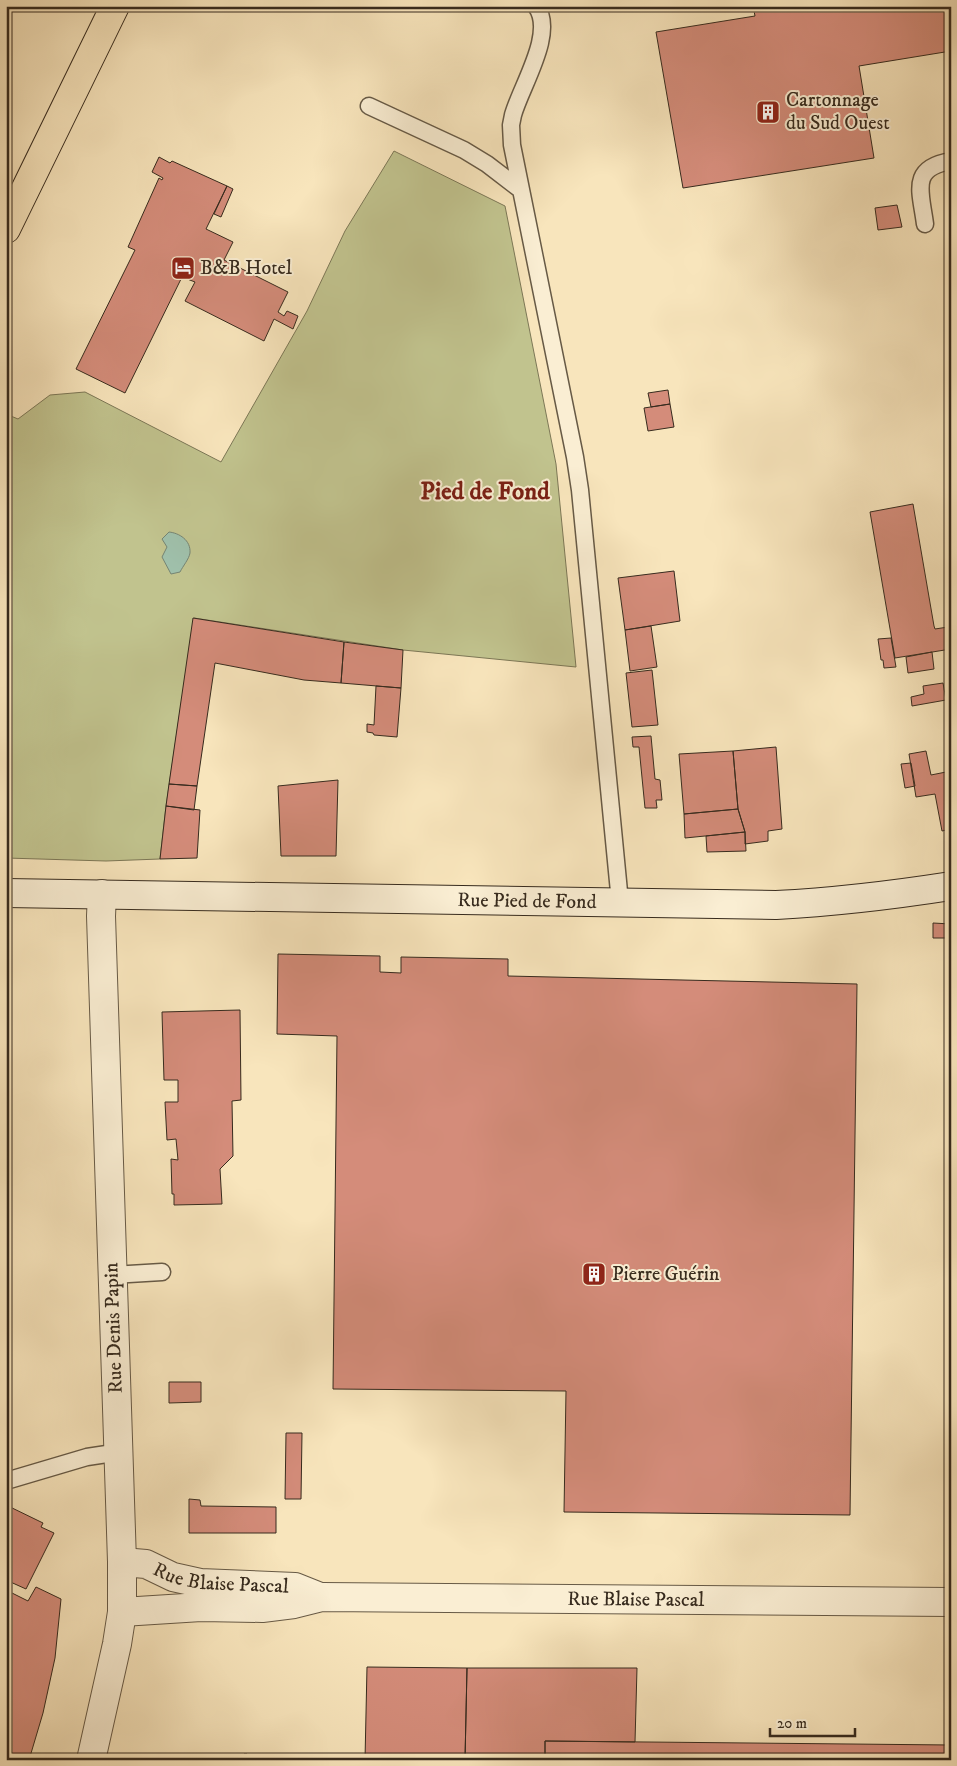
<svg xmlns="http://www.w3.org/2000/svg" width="957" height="1766" font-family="'IM FELL DW Pica',serif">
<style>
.green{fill:#c1c38e;stroke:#7c7756}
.water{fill:#9fc0ab;stroke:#758473}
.building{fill:#d48c7a;stroke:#372b1e}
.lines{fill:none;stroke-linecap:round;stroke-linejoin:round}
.service-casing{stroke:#675a46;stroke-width:19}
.minor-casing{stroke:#675a46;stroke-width:30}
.secondary-casing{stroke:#372b1e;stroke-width:30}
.primary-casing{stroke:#372b1e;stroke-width:30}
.service{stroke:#faeed3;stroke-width:16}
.minor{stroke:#faeed3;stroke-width:28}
.secondary{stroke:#faeed3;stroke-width:28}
.primary{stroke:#f8e5bc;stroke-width:28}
.labels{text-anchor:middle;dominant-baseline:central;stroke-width:4;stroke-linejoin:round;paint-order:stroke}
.poi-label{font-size:20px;fill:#372b1e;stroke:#faeed3;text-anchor:start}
.street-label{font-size:20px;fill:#372b1e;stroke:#faeed3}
.district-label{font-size:25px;font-weight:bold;fill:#7a1f14;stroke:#faeed3}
</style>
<rect width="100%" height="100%" fill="#f8e5bc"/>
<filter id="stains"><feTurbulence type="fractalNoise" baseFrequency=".004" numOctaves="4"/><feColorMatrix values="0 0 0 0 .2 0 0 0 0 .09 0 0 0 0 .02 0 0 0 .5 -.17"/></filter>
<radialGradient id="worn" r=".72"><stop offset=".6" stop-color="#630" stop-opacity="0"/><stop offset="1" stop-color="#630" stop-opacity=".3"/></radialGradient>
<path class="green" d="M394,151l111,55 51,258 20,203 -173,-17 -209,-32 -28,188 -6,53 -54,2 -100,-3v-444l12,5 32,-24 35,-3 136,70 86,-151 38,-80z"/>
<path class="water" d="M169,532c10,1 22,8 21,21 -1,6 -7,13 -10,19l-9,2 -9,-17 5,-10 -5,-8z"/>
<path class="building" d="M753,6h198v45l-92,15 15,92 -191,30 -27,-156 99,-16z
M159,157l11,6 2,-2 55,25 -21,43 27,13 -9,18 64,32 -10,20 6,4 3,-5 11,5 -5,13 -19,-10 -10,22 -79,-40 10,-19 -13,-5 -57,116 -49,-24 59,-119 -7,-3 31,-69 3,2 1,-2 -11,-6z
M227,186l6,3 -12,28 -7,-3z
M897,205l5,22 -24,3 -3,-22z
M668,390l2,14 -19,3 -3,-14z
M670,404l4,23 -26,4 -4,-23z
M913,504l21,122 1,3 13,-2 3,22 -56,9 -25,-146z
M674,571l6,50 -55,9 -7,-52z
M193,618l151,24 -3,41 -37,-3 -89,-17 -18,123 -28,-2z
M651,626l6,41 -27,4 -5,-41z
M891,638l5,29 -12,1 -1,-8h-2l-3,-21z
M344,642l59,8 -2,38 -60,-5z
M932,652l2,17 -26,4 -2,-16z
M652,670l6,55 -26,2 -6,-54z
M943,683l3,17 -34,6 -1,-9 13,-3 -1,-8z
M376,686l25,2 -4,49 -23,-2 -1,-2 -6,-1v-8l7,1z
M651,736l4,43 5,1 2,20h-6l1,8h-12l-6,-61h-6l-1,-10z
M776,747l6,82 -14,2v10l-23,3v-12l-7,-23 -5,-58z
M733,751l5,58 -54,5 -5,-60z
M926,751l5,24 20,-4v58l-9,2 -7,-37 -19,3 -7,-43z
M911,763l4,23 -10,2 -4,-24z
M338,780l-2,76h-55l-3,-70z
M169,784l28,2 -3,24 -28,-4z
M166,806l34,4 -3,48 -37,1z
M738,809l7,23 -60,6 -1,-24z
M745,832l1,19 -39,1 -1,-16z
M933,923l18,1v14h-18z
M278,954l102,2v16l21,1v-16l107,2v17l349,8 -7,531 -286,-3 2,-121 -233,-2 4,-353 -60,-2z
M240,1010l1,90 -9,1 1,55 -13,13 2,35 -48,1v-11h-2l-1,-35 7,1 -2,-21 -9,1 -2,-38h13v-22h-14l-2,-68z
M169,1382h32v20l-32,1z
M286,1433h16l-1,66h-16z
M189,1499l11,1 1,6 75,1v26h-87z
M6,1505l37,18 -2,4 13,6 -28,56 -20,-9z
M36,1587l25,12 -6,59 -12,55 -14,47h-23v-170l22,11z
M367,1667l100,1 -2,92h-100z
M467,1668h170l-2,74 -90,-1v19h-80z
M545,1741l406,4v15h-406z
M244,1754h3l4,5 104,1h-114z"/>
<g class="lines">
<g class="service-casing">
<path id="service" d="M536,6c20,27 -15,80 -23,109l-2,10 1,20 63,312 5,33 40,412
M369,106l95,44 23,14 34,26
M925,224c-4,-32 -16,-56 26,-63
M112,1275l50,-3
M6,1481l81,-24 33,-5"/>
</g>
<g class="minor-casing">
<g id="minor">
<path id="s1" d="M122,1562l24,2 27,13 27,6 95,4 25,10"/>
<path id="s2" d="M122,1612l79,-5 61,1 32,-4 28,-7 629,5"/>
<path d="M91,1760l26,-116 5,-32v-50l-21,-646 1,-22"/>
</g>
</g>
<g class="secondary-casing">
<g id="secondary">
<path id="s3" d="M6,893l770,12c59,-3 117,-10 175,-19"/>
</g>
</g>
<g class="primary-casing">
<path id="primary" d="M6,229l109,-223"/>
</g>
<use href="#service" class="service"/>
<use href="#minor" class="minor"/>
<use href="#secondary" class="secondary"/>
<use href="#primary" class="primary"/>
</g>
<defs>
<g id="building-square" transform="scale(1.25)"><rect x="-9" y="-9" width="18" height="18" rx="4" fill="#8f2418" stroke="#faeed3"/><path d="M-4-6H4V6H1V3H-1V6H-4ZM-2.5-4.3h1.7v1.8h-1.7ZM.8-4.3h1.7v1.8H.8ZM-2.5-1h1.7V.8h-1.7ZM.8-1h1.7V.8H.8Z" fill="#fff"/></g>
<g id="hotel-square" transform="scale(1.25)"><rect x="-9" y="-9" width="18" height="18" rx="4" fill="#8f2418" stroke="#faeed3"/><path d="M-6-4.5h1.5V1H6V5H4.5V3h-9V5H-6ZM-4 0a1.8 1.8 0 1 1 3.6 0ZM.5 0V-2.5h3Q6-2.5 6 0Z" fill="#fff"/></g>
</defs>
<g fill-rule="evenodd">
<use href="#building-square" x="768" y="112"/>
<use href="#hotel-square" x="183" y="268"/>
<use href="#building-square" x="594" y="1274"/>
</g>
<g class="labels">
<g class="poi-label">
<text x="786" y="100">Cartonnage<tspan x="786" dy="23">du Sud Ouest</tspan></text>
<text x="200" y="268">B&amp;B Hotel</text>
<text x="612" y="1274">Pierre Guérin</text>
</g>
<g class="street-label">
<text stroke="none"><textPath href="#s3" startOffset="521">Rue Pied de Fond</textPath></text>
<text transform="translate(114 1328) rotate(-92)">Rue Denis Papin</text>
<text stroke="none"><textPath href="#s1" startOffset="102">Rue Blaise Pascal</textPath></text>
<text stroke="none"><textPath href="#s2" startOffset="515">Rue Blaise Pascal</textPath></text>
</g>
<g class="district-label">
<text x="485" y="491">Pied de Fond</text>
</g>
</g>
<rect width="957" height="1766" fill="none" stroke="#f8e5bc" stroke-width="25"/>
<rect x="8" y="8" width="942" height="1751" fill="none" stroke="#372b1e" stroke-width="2.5"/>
<rect x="12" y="12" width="932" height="1741" fill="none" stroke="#372b1e"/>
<path d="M770 1728v8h85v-8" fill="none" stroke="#372b1e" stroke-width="2.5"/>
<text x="777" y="1728" font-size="15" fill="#372b1e" stroke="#faeed3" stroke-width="4" paint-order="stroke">20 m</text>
<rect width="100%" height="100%" filter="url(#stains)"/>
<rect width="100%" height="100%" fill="url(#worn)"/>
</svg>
